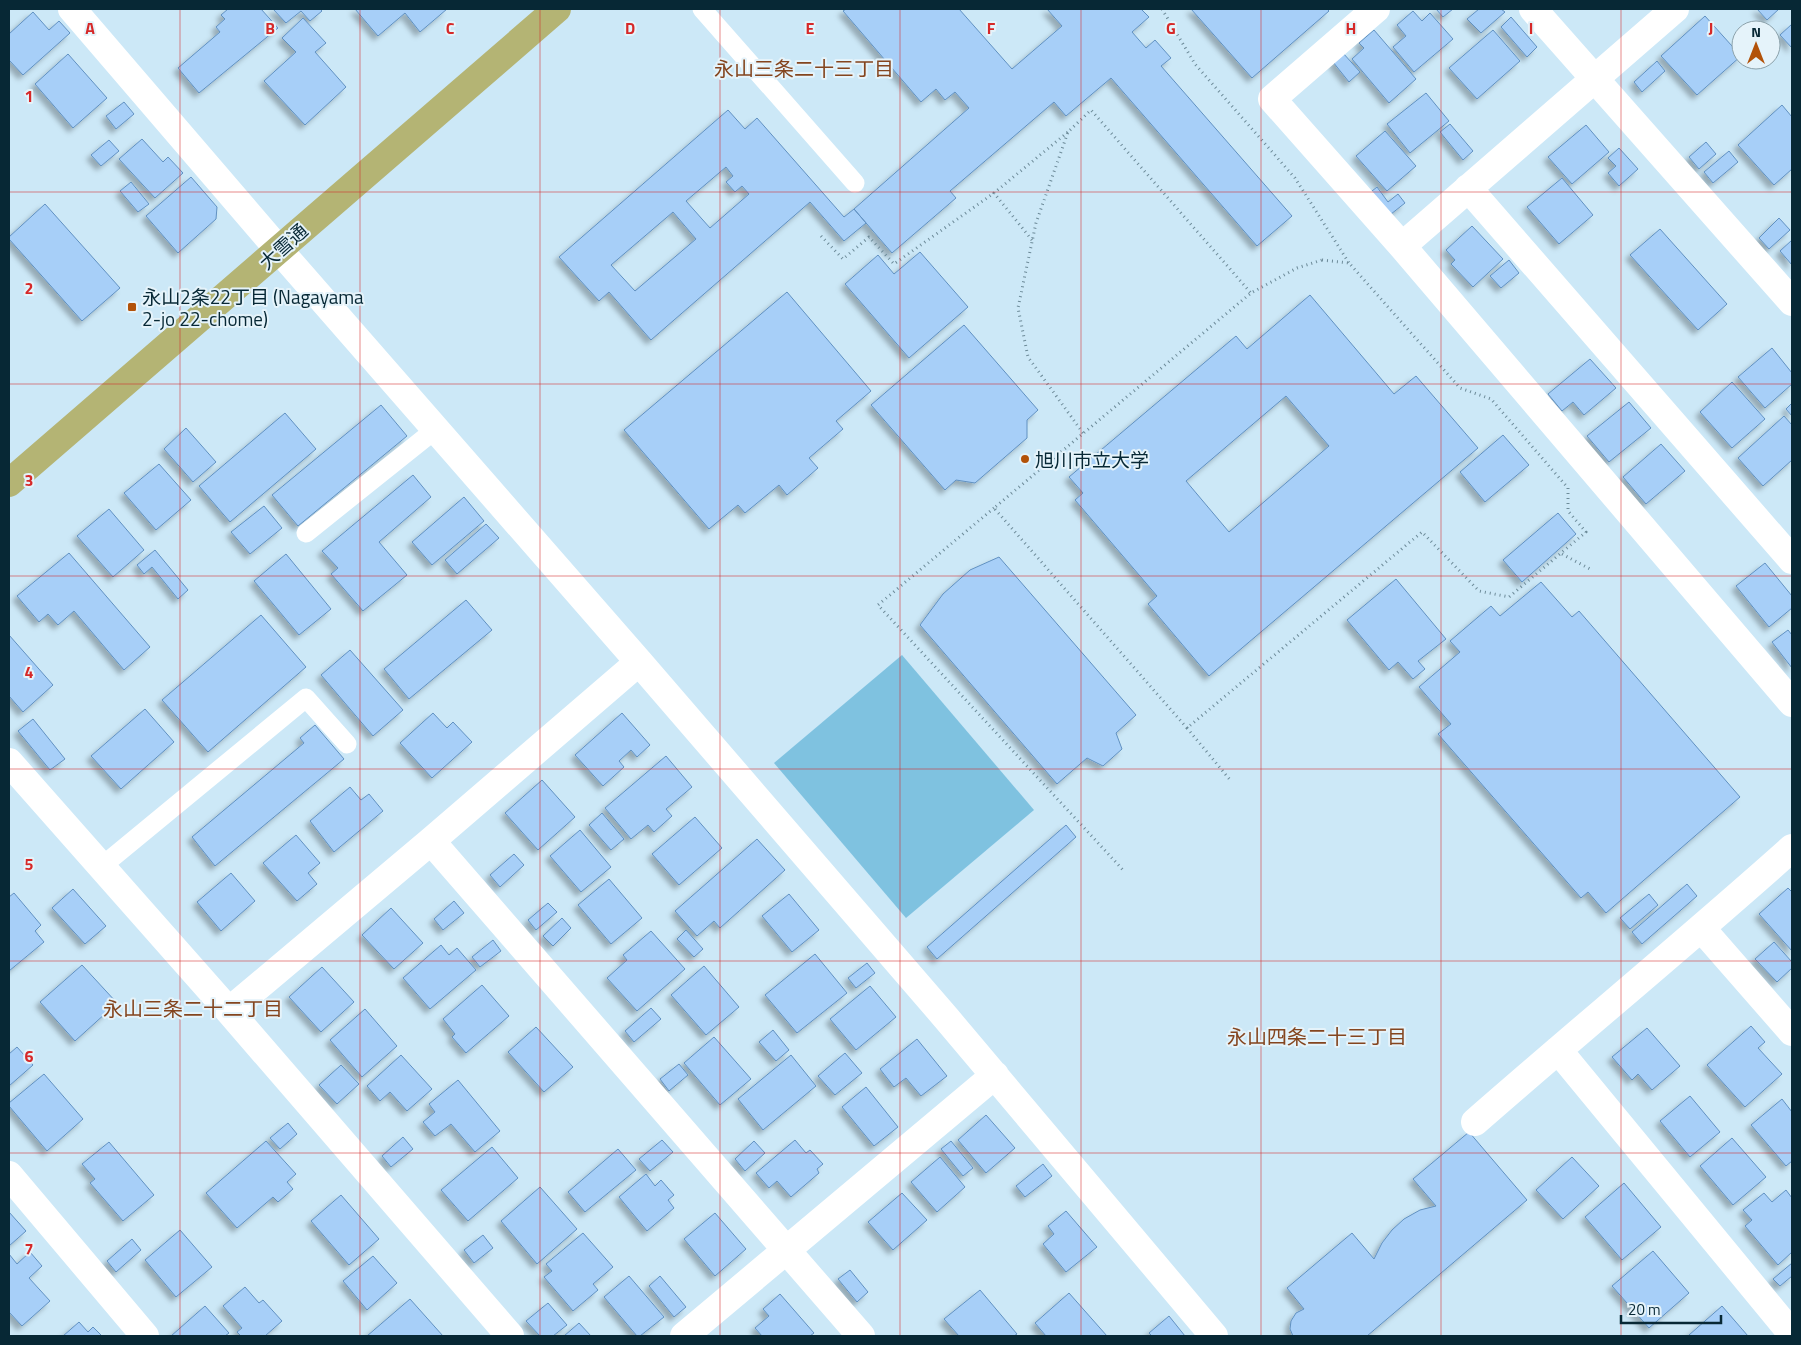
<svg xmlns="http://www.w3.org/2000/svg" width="1801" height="1345" font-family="'Titillium Web','Noto Sans JP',sans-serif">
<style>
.green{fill:#7fc2e0}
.building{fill:#a7cff8;stroke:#6191c1;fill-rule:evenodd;filter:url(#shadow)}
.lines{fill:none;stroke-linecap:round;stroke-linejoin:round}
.path{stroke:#6d8b99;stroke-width:3;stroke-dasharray:1 4;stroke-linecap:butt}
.service{stroke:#fff;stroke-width:19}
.minor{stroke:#fff;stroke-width:28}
.trunk{stroke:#b4b474;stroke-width:28}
.grid{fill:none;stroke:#d62828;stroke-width:1;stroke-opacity:0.55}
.poi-dot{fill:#b25209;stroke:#e5f3fa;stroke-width:2}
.labels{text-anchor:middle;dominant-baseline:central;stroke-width:4;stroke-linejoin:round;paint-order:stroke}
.street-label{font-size:19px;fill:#072835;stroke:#e5f3fa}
.poi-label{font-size:19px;fill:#072835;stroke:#e5f3fa;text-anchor:start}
.neighbourhood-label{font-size:20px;fill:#84451f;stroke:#e5f3fa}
.grid-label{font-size:16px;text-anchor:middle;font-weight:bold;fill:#d62828;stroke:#e5f3fa;stroke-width:4;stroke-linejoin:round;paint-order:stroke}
</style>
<defs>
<filter id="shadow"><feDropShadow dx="-4.5" dy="4.5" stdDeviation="2.5" flood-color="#0004"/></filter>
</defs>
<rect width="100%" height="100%" fill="#cce8f7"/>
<path class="green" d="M902,655l132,155 -128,108 -132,-155z"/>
<path class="building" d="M228,9h33l17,19 -79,65 -21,-25 42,-36 -4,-5 9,-8 -4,-4z
M273,9h47l2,2 -12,10 -9,-10 -15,12z
M355,9h92l-27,23 -15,-19 -27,23z
M846,9h113l53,60 50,-43 -15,-17h94l8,8 -17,15 14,16 9,-8 16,18 -10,8 131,150 -35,30 -146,-168 -45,38 -12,-14 -104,89 6,7 -64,55 -38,-44 115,-101 -14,-16 -10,8 -9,-11 -15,13 -78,-91z
M1191,9h136l2,2 -77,67z
M1436,9h17l-10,8z
M1479,9h22l4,3 -24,21 -14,-14z
M1757,9h22l-12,11z
M1413,11l9,10 8,-8 23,26 -39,33 -21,-25 13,-11 -9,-11z
M33,12l16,18 10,-9 11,12 -47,42 -14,-15v-26z
M1705,16l36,40 -44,39 -36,-39z
M1511,17l26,30 -10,10 -26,-30z
M303,18l23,25 -11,9 31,35 -41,38 -41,-44 32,-29 -14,-14z
M1792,24v24l-12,-13z
M1374,30l42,49 -27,24 -37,-44 12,-11 -5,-5z
M1493,30l27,31 -43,38 -28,-31z
M1343,53l17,19 -11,10 -16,-20z
M68,54l39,44 -34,30 -38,-44z
M1657,61l8,10 -23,21 -8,-10z
M1426,93l23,28 -39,32 -23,-29z
M124,102l10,12 -18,15 -10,-13z
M1782,105l10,12v52l-18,16 -36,-40z
M728,110l17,19 12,-11 87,99 10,-8 12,14 -22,18 -34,-39 -159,138 -42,-48 -10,9 -40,-44zM726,167l7,9 -7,6 9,10 7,-6 7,8 -39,34 -24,-27zM673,212l23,27 -61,52 -24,-26z
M1450,124l23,27 -10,9 -23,-28z
M1586,125l23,27 -37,32 -24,-27z
M1385,131l31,35 -29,25 -31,-35z
M142,139l21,23 5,-5 15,16 -28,25 -36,-39z
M109,140l10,11 -18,15 -10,-11z
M1706,142l10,12 -17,15 -10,-12z
M1619,148l19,21 -19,17 -11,-13 8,-7 -8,-8z
M1729,151l9,11 -25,21 -9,-11z
M191,177l26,30 -1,12 -38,34 -32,-37z
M1562,178l31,37 -34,29 -32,-37z
M131,182l18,22 -11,8 -18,-21z
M1377,187l11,15 10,-8 7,9 -19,15 -19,-23z
M45,204l75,84 -38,33 -73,-82v-2z
M1779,218l11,12 -21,19 -10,-11z
M1472,226l31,33 -30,28 -22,-23 4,-4 -9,-10z
M1660,229l67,75 -29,26 -68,-75z
M1792,240v25l-12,-14z
M920,252l48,55 -59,51 -64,-74 33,-29 16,19z
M1509,260l10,13 -18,15 -11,-12z
M787,292l84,99 -35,30 7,8 -34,29 9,10 -31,27 -8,-10 -34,28 -7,-8 -29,24 -85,-99z
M1310,295l84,99 22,-18 62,72 -269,228 -61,-72 9,-8 -82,-96 8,-7 -14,-16 167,-141 11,13zM1286,396l43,50 -100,86 -43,-51z
M964,325l74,85 -11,10v18l-52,45 -19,-3 -11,10 -74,-85z
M1772,348l20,25v11l-27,24 -27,-31z
M1590,359l26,29 -32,27 -11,-13 -11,9 -14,-17z
M1732,382l33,37 -33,29 -32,-36z
M1629,402l22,26 -42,34 -22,-26z
M1792,403v13l-6,-7z
M381,405l26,31 -109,90 -26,-31z
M285,413l31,36 -86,73 -31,-36z
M1784,416l8,9v35l-29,26 -25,-28z
M186,428l30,34 -23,20 -29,-33z
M1503,435l26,30 -44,37 -25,-30z
M1661,444l24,27 -39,33 -23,-27z
M159,464l32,36 -35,30 -32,-37z
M413,475l18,22 -52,45 28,33 -44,36 -32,-37 7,-6 -16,-17z
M464,497l20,24 -52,44 -20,-23z
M264,506l18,22 -32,26 -19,-22z
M109,509l35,41 -31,27 -36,-41z
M1558,513l18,21 -54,48 -19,-22z
M486,524l13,14 -42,36 -12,-14z
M155,550l33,40 -10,9 -26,-32 -8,7 -7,-9z
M69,553l81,94 -26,23 -50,-59 -16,14 -10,-11 -9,8 -22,-26z
M286,554l45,55 -32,26 -45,-54z
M999,557l137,158 -20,18 6,16 -19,17 -16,-8 -30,26 -137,-159 23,-31 27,-24z
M1765,563l27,33v12l-23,19 -33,-41z
M1396,579l50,60 -28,22 7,8 -12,10 -15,-17 -9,8 -42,-50z
M1541,582l31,35 7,-6 161,186 -134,116 -18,-21 -7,6 -143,-164 13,-10 -32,-37 41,-35 -10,-11 41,-35 9,10z
M466,600l26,30 -83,69 -25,-30z
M261,615l45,52 -98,85 -46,-52z
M1788,630l4,5v33l-20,-26z
M9,635l44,50 -30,27 -14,-16z
M350,650l53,60 -30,26 -52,-61z
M145,709l29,33 -53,47 -30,-33z
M433,713l14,15 6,-6 19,20 -40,36 -32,-35z
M622,713l28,32 -13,12 -6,-7 -12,11 5,6 -21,19 -28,-31z
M33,719l32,40 -15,11 -32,-39z
M315,725l29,34 -129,107 -23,-29 112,-94 -4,-5z
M666,756l26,31 -26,22 6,7 -18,16 -6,-7 -17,14 -26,-31z
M542,780l33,37 -37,33 -33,-37z
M350,787l11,13 8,-6 14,17 -49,41 -24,-31z
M602,813l22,26 -13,11 -22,-25z
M695,817l27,31 -43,37 -27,-31z
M1066,825l10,12 -139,122 -10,-12z
M580,830l31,37 -30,25 -31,-36z
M296,835l24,28 -12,10 9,11 -20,17 -34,-38z
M757,839l28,31 -65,58 -6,-7 -17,15 -22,-25z
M514,854l10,11 -24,22 -10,-12z
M231,873l24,28 -34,30 -24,-29z
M609,879l33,39 -31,26 -33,-39z
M1687,884l10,12 -55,48 -10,-12z
M1788,888l4,4v59l-33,-37z
M73,889l33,37 -21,18 -33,-36z
M14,893l27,32 -6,6 9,11 -35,29v-74z
M789,894l30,36 -27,22 -30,-36z
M1649,894l9,11 -28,24 -10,-11z
M454,901l10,12 -21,17 -9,-11z
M548,903l9,9 -21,18 -8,-10z
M391,908l32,35 -29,26 -32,-34z
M562,918l9,10 -18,18 -10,-10z
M686,930l17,19 -9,8 -17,-18z
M651,931l34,38 -48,42 -30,-33 20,-18 -4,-5z
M493,940l8,11 -21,16 -8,-10z
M1774,942l18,20v6l-15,14 -22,-23z
M441,945l8,10 8,-7 19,22 -46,39 -27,-31z
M815,954l32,39 -50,40 -32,-38z
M867,963l8,10 -19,15 -8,-10z
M82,965l35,38 -42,38 -35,-39z
M704,966l35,41 -33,28 -35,-40z
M322,967l32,35 -33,30 -32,-35z
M482,985l27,31 -43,37 -14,-16 3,-3 -12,-15z
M870,986l26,31 -40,33 -26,-31z
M651,1008l10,11 -27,23 -9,-11z
M365,1009l32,37 -35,31 -32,-37z
M1751,1026l14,16 -7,6 24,26 -37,33 -38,-42z
M536,1027l37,40 -29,25 -36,-40z
M1647,1028l33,38 -28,24 -14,-16 -6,6 -20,-23z
M773,1030l16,20 -13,11 -17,-19z
M714,1037l37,42 -31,26 -36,-42z
M917,1039l30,37 -26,20 -15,-18 -12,9 -14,-18z
M17,1047l16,18 -24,21v-32z
M845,1053l17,20 -27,22 -17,-19z
M401,1055l31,34 -25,22 -17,-19 -10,9 -13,-15z
M791,1055l25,31 -53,44 -25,-31z
M679,1064l9,11 -19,16 -9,-12z
M341,1065l18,19 -22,20 -18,-19z
M44,1074l39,45 -36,32 -38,-45v-3z
M458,1080l42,51 -25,21 -24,-28 -16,12 -12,-14 12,-10 -6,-8z
M866,1087l32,40 -24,19 -32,-39z
M1690,1096l30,36 -30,25 -30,-36z
M1782,1099l10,13v49l-6,5 -35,-41z
M986,1115l29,33 -29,25 -28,-33z
M288,1123l9,11 -17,15 -10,-11z
M1469,1132l58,68 -160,136h-74l-3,-7 1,-8 5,-8 8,-4 -17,-21 65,-55 22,26 8,-16 10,-13 12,-11 16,-9 16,-4 -23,-27z
M403,1137l10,12 -22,18 -9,-11z
M1732,1138l34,39 -33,28 -33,-39z
M662,1140l11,12 -23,19 -11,-12z
M795,1140l11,13 4,-3 13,14 -6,5 2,4 -28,24 -14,-16 -8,7 -13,-15z
M266,1141l30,33 -9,8 6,7 -15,13 -5,-5 -36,31 -31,-35z
M754,1141l11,12 -20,18 -10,-12z
M951,1141l22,27 -10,8 -22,-27z
M109,1142l45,53 -31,26 -33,-38 5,-4 -13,-15z
M492,1147l26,31 -50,43 -27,-31z
M618,1149l18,21 -51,42 -17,-20z
M940,1157l25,30 -28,25 -26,-30z
M1572,1157l27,29 -36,33 -27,-29z
M1043,1164l9,12 -27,21 -9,-11z
M646,1174l9,12 6,-6 13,15 -6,5 6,8 -27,23 -28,-34z
M1624,1183l37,44 -39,33 -37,-43z
M540,1187l37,42 -40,35 -36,-43z
M1786,1190l6,8v54l-14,13 -33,-39 7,-6 -9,-10 21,-17 8,9z
M902,1193l25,27 -34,30 -25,-28z
M341,1195l38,44 -30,26 -38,-44z
M1066,1211l31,36 -31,25 -23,-28 11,-10 -6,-8z
M9,1212l17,19 -17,15z
M715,1213l31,36 -31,27 -31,-37z
M180,1230l32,37 -36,30 -31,-37z
M583,1233l30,34 -20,17 5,6 -25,21 -29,-34 8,-6 -6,-7z
M483,1235l10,13 -19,15 -10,-13z
M132,1239l9,11 -25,22 -9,-11z
M1653,1251l36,42 -40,35 -37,-42z
M30,1252l12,14 -13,12 21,23 -28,25 -13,-14v-58l8,10z
M373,1256l24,27 -30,27 -24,-29z
M1792,1263v13l-12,10 -7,-7z
M850,1270l18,22 -11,10 -19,-23z
M629,1276l35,41 -24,19h-3l-33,-39z
M660,1276l26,31 -12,10 -25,-31z
M245,1287l14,16 4,-3 19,21 -17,15h-24l-4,-4 5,-4 -19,-22z
M980,1290l37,44 -3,2h-55l-15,-17z
M1069,1293l38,43h-61l-11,-13z
M780,1294l34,39 -4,3h-48l-7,-8 14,-12 -6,-7z
M410,1299l33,37h-76z
M548,1303l19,22 -14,11h-13l-14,-15z
M205,1306l24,27 -4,3h-54z
M1722,1306l26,30h-58l-1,-1z
M1169,1316l16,20h-33l-3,-3z
M79,1322l9,10 5,-5 9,9h-39z
M579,1323l12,13h-27z"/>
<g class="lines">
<path class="path" d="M1162,9l33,55 100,114 54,85
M821,236l22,23 26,-22 25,27 100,-71
M1032,240l-38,-47 74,-61
M1322,260l27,3 111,125 31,11 77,89v23l18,21 -77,65 -30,-6 -57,-59 -235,196 -193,-220 257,-215 46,-25z
M1083,433l-55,-76 -10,-49 18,-85 32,-91 23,-22 160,183
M994,508l-116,97 246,266
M1562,554l28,15
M1187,728l44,53"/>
<path class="service" d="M702,9l153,174
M306,533l130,-104
M101,867l205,-169 41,46"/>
<path class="minor" d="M72,9l207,241 360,412 308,357 267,317
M1376,9l-104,90 130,147 390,457
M1533,9l259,293
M1468,188l324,372
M1402,246l273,-237
M9,762l220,249 281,325
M431,841l430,495
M1702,929l90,103
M229,1011l202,-170 208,-179
M1558,1050l234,284
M1475,1122c105,-92 213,-181 317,-274
M9,1175l136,161
M684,1336l311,-261"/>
<path class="trunk" d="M9,483l548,-474"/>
</g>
<path class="grid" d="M180,9v1327M360,9v1327M540,9v1327M720,9v1327M900,9v1327M1081,9v1327M1261,9v1327M1441,9v1327M1621,9v1327M9,192h1783M9,384h1783M9,576h1783M9,769h1783M9,961h1783M9,1153h1783"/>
<g class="poi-dot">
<rect x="127" y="302" width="10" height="10" rx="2.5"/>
<circle cx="1025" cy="459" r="5"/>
</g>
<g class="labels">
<g class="street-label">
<text transform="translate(283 246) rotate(-42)">大雪通</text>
</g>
<g class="poi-label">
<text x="142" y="296">永山2条22丁目 (Nagayama<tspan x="142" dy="22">2-jo 22-chome)</tspan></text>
<text x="1035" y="459">旭川市立大学</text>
</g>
<g class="neighbourhood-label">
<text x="804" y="68">永山三条二十三丁目</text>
<text x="193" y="1008">永山三条二十二丁目</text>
<text x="1317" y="1036">永山四条二十三丁目</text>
</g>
</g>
<g class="grid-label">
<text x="90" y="34">A</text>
<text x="270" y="34">B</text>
<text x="450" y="34">C</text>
<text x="630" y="34">D</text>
<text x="810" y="34">E</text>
<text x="991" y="34">F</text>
<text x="1171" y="34">G</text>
<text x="1351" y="34">H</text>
<text x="1531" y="34">I</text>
<text x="1711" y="34">J</text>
<text x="29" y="102">1</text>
<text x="29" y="294">2</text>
<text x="29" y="486">3</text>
<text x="29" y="678">4</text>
<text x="29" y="870">5</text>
<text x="29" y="1062">6</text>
<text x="29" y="1255">7</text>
</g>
<rect width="1801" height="1345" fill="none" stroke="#072835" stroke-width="20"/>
<g transform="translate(1756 45)"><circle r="24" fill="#e5f3fa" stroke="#8ca2ab"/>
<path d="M0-4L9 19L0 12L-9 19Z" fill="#b25209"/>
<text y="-8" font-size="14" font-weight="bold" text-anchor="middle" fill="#072835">N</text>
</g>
<path d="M1621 1315v8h100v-8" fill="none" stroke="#072835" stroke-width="2.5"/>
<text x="1628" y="1315" font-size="15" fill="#072835" stroke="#e5f3fa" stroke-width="4" paint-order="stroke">20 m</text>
</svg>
